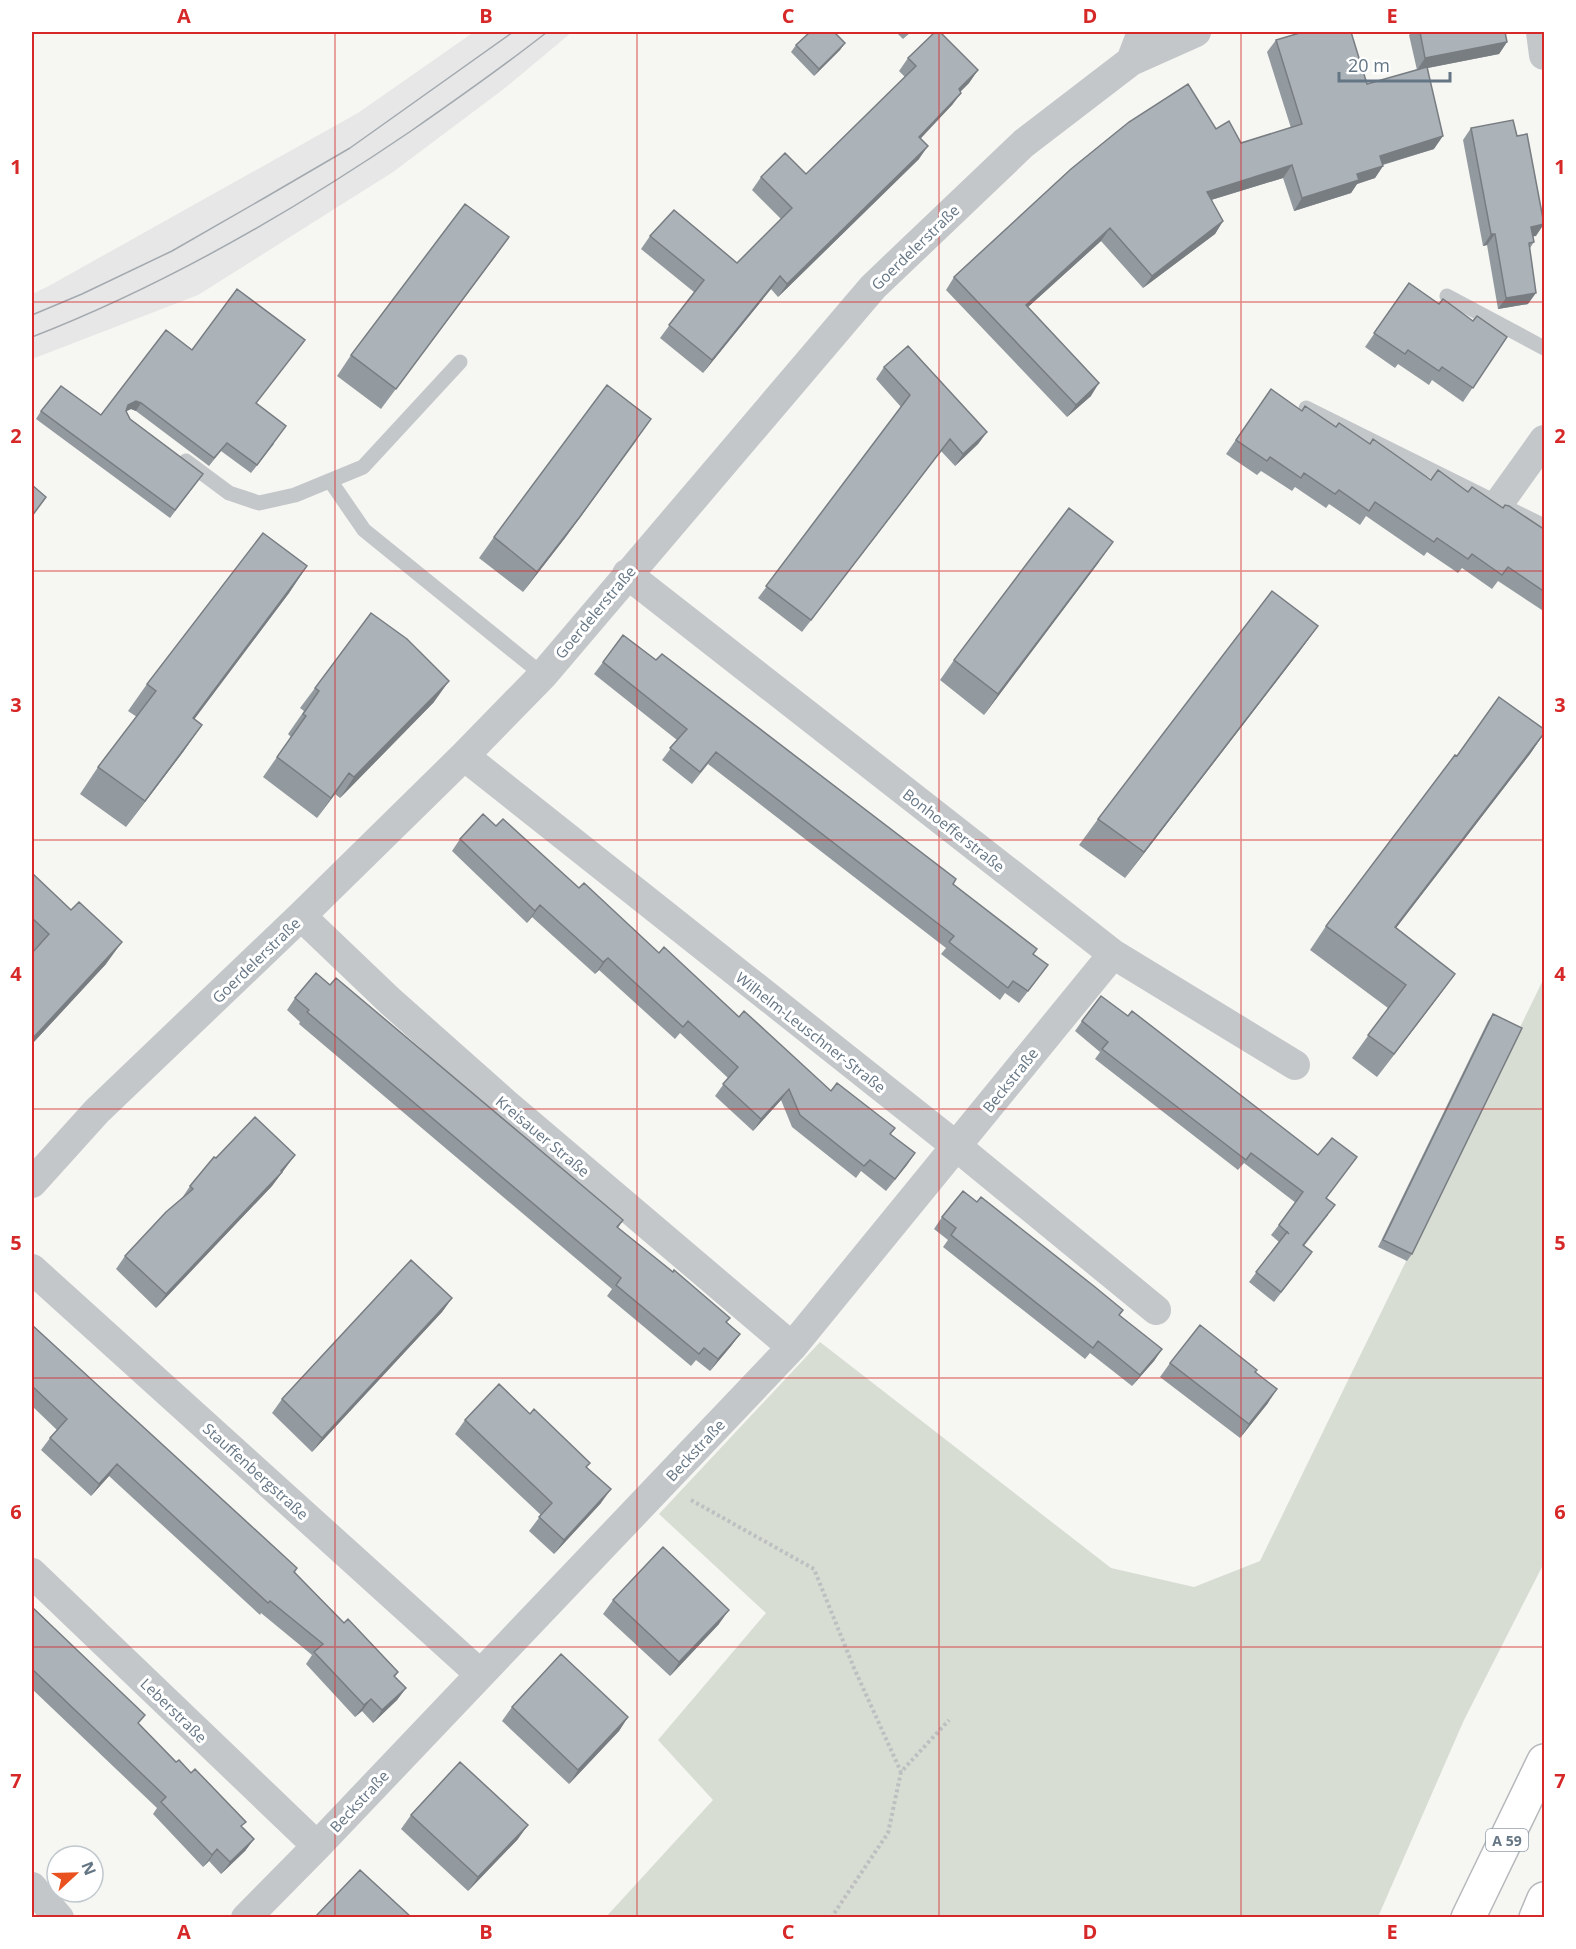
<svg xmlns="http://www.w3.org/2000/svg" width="1576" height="1949" font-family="'Open Sans',sans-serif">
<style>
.built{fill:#e6e7e6}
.green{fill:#d7ddd3}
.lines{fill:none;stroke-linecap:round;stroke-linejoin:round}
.highway-casing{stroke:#b6b9bc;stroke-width:36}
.path{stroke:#bdbfc1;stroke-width:4;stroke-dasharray:3 3;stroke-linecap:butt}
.lane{stroke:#c3c7ca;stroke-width:15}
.street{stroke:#c3c7ca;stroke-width:30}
.highway{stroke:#fff;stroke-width:33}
.tram{stroke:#a3a9af;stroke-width:1.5}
.wall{fill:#939a9f}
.shaded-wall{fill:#787d82}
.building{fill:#abb3b9;stroke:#787d82;stroke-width:1.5}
.grid{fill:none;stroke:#d62828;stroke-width:1.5;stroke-opacity:0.55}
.labels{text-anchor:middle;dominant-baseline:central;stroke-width:6;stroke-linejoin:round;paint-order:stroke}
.shield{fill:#fff;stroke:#929ea9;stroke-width:1.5}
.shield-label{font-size:14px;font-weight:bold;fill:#647584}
.street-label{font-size:15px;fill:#647584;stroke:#fff}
.neatline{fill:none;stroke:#d62828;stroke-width:2}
.grid-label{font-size:20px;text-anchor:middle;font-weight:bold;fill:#d62828}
</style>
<rect width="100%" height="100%" fill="#f6f6f2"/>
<path class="built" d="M474,32h98l-67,56 -112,84 -195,123 -166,64v-65l15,-7 311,-174z"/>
<path class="green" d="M1544,978v585l-80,157 -86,197 -773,1 108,-118 -55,-60 108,-127 -107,-99 161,-172 291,226 83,19 66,-26z"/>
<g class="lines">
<g class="highway-casing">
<path id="highway" d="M1468,1918l76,-157
M1536,1918l8,-19"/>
</g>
<path class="path" d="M691,1500l123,69 40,99 47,104
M831,1918l57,-85 13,-61 48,-52"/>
<path class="lane" d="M1447,296l97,52
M1306,408l238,118
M186,461l43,32 30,10 36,-8 68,-28 97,-105
M331,482l33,48 179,145"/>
<path class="street" d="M1541,32l3,23
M1131,61l65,-29
M1499,503l45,-63
M627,574l486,380 182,111
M464,756l492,390 200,164
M301,916l89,85 117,104 285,242
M32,1183l65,-72 204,-195 163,-160 79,-81 330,-388 151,-144 107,-82 11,-29
M32,1269l448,405
M32,1573l285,273
M32,1887l27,31
M246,1918l71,-72 475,-499 321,-393"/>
<use href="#highway" class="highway"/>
<path class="tram" d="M32,315l50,-21 90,-43 94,-54 84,-49 163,-116
M32,337c134,-52 260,-125 379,-206 46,-32 92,-64 136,-99"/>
</g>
<path class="wall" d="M896,32h15l-8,7z
M1412,32h93l2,10 -8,12 -71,14 6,81 -51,16v1l-8,12 -18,6 -6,9 -57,18 -11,-33 -72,22 12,21 -8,13 -72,54 -42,-47 -73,66 63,89 -24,21 -121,-127 8,-13 262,-148 25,14 50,-15 -24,-76 9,-12 91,44 50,-14 -8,-35z
M845,43l-5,7 -26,26 -23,-24 5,-7z
M908,58l70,12 -9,13 -9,9 1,1 -9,12 -32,33 -1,21 -141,138 -7,-8 -68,84 -43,-35 34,-46 -53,-43 9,-13 87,27 44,-44 -29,-29 9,-13 45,-3 99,-97 -6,-6z
M1471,128l46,8 19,100h-3l1,6 -4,6 -2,56 -30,5 -11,-64 -4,1 -20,-106z
M509,237l-128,172 -44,-33 14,-21z
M1409,283l30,21 68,33 -44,65 -31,-22 -3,5 -31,-21 -3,4 -30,-21z
M192,350l65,54 17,40 -23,29 -30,-22 -12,15 -73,-55 -5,-2 -5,2 4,8 73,55 -33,44 -134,-99 5,-8 60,4z
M884,367l103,65 -9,12 -23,22 -14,-15 -139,181 -44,-34 143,-191 -25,-28z
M1271,389l31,22 68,33 61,36 37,12 77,38v82l-47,-31 -6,8 -30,-21 -4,5 -31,-21 -3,4 -58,-40 -6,9 -31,-21 -3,4 -31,-21 -3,4 -31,-20 -4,4 -31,-21z
M637,440l-72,98 -42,54 -44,-34 15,-21z
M1099,562l-115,153 -44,-35 14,-20z
M307,566l-18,27 -95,126 8,6 -19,27 -57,75 -46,-33 18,-27 39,-50 -9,-6 19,-27z
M1318,626l-19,26 -174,226 -46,-33 19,-26z
M603,662l350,222 80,70 6,23 -20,26 -14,-10 -5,7 -59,-46 5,-6 -238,-184 -16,20 -30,-24 15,-20 -83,-66z
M315,688l119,14 -94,96 -5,-4 -18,24 -54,-41 28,-40 -3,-3 16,-23 -4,-3z
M1545,732l-15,22 -134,174 59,46 -17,23 -61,80 -25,-19 36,-50 -78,-58 16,-24 131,-170z
M496,826l83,62 252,203 84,62 -29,38 -25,-20 -5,7 -64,-51 -11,-27 -28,31 -38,-35 13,-18 -48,-45 -5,6 -76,-69 -4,4 -63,-57 -5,6 -75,-72 8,-12z
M32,873l74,91 -74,80z
M295,998l328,222 -5,8 122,106 -9,12 -21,25 -14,-11 -5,6 -84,-70 5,-7 -313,-265 1,-2 -13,-12z
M1493,1014l-81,240 -5,7 -29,-14 110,-226z
M1128,1016l190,139 39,2 -31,41 2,17 -24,31 1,16 -31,40 -25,-20 30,-40 -8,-7 25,-32 -52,-40 -6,7 -143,-111 5,-7 -25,-21 7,-10z
M295,1155l-23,31 -116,122 -40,-39 9,-13 57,-58 8,-12 26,-28z
M942,1217l177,98 43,34 -8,12 -22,25 -42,-33 -5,6 -142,-112 5,-7 -14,-11z
M452,1298l-10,14 -130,140 -40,-39 10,-14z
M32,1325l263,247 49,51 54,49 -3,5 11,11 -9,12 -24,23 -11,-12 -7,6 -49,-53 6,-9 -51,-42 -1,2 -151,-139 -18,20 -50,-46 9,-12 7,-8 -25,-24z
M1170,1363l86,9 12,31 -28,35 -80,-61z
M465,1420l122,47 14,36 -47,51 -25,-23 12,-16 -86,-81z
M613,1600l106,24 -49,52 -67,-62z
M32,1607l107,118 115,114 -9,12 -24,23 -12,-13 -6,6 -50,-53 4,-6 -125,-119z
M512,1707l116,10 -9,14 -50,53 -67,-63z
M411,1815l107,24 -50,52 -67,-62z"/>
<path class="shaded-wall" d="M1507,42l-8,12 -82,16 8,-12z
M845,43l-5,7 -26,26 5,-7z
M978,70l-9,13 -19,19 9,-13z
M961,93l-9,12 -42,45 9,-13z
M1443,136l-9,13 -63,19 9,-12z
M928,146l-9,13 -141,138 9,-13z
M1292,165l-9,13 -85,26 9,-12z
M1383,166l-8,12 -18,6 -6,9 -57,18 8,-13 55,-24z
M1223,221l-8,13 -72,54 9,-12z
M1544,224l-8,12 -13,2 8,-11z
M1110,228l-9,13 -84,76 9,-12z
M1491,234h4l-8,11 -4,1z
M509,237l-14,20 -114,152 15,-20z
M780,276l-9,13 -68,84 9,-13z
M1536,293l-8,11 -30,5 8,-11z
M1099,383l-8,13 -24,21 9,-12z
M136,401l5,2 -5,8 -5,-2 -8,4 5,-8z
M651,419l-86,119 -42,54 14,-20z
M987,432l-9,12 -23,22 8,-12z
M950,439l-9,12 -139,181 9,-12z
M1113,542l-14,20 -115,153 14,-21z
M307,566l-18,27 -114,152 18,-27z
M1318,626l-19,26 -174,226 19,-26z
M449,681l-15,21 -94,96 14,-21z
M202,725l-19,27 -57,75 19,-26z
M1545,732l-15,22 -151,196 16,-23z
M349,773l-14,21 -18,24 14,-20z
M540,905l-8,12 -5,6 8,-12z
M122,942l-16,22 -74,80v-5z
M608,958l-9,12 -4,4 8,-12z
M1455,974l-17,23 -61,80 17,-23z
M789,1089l-8,11 -28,31 8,-12z
M915,1153l-8,12 -21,26 9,-12z
M295,1155l-23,31 -116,122 10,-14z
M452,1298l-10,14 -130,140 10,-14z
M740,1334l-9,12 -21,25 8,-12z
M1162,1349l-8,12 -22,25 8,-11z
M1277,1389l-9,14 -28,35 9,-14z
M117,1464l-8,12 -18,20 8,-12z
M611,1489l-10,14 -47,51 10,-14z
M729,1610l-10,14 -49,52 9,-14z
M406,1688l-9,12 -24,23 9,-13z
M371,1699l-9,12 -7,6 9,-12z
M628,1717l-9,14 -50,53 9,-14z
M528,1825l-10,14 -50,52 10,-14z
M254,1839l-9,12 -24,23 9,-12z
M217,1849l-8,12 -6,6 9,-12z"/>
<path class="building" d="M810,32h24l11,11 -26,26 -23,-24z
M935,32h5l38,38 -19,19 2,4 -42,44 9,9 -141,138 -7,-8 -68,84 -43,-35 35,-45 -54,-44 24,-26 63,53 55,-55 -31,-31 24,-24 21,21 110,-108 -8,-8z
M1303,32h48l16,52 60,-17 16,69 -63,20 3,10 -26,8 2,6 -57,18 -10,-33 -85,27 16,29 -71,55 -42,-48 -84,77 73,78 -23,22 -122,-128 117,-108 58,-47 59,-38 28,45 13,-8 12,22 61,-19 -26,-84z
M1420,32h85l2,10 -82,16z
M1513,120l4,16 10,-2 17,90 -13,3 3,15 -5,1 7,50 -30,5 -11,-64h-4l-20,-106z
M465,204l44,33 -113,152 -45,-34z
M1409,283l30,21 4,-5 30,22 4,-5 30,21 -34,51 -31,-21 -3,4 -31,-21 -3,4 -31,-21z
M237,289l68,51 -49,63 30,23 -29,39 -30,-22 -13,15 -73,-55 -5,-2 -8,4 -2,6 4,8 73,55 -28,36 -134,-99 20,-25 40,29 65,-85 26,20z
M908,346l79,86 -24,22 -13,-15 -139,181 -45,-34 144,-191 -26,-28z
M607,385l44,34 -72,99 -42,54 -43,-35z
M1271,389l31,22 3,-5 31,21 3,-4 31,21 3,-5 58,41 7,-10 30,22 4,-5 31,21 2,-3 4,1 36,24v62l-37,-25 -6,8 -30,-21 -4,5 -31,-21 -3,4 -59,-40 -6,9 -30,-21 -4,4 -31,-21 -3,5 -31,-21 -3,4 -31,-21z
M32,485l14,12 -14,19z
M1069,508l44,34 -115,152 -44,-34z
M263,533l44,33 -114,152 9,7 -57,76 -47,-34 58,-76 -9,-7z
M1272,591l46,35 -174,226 -46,-33z
M371,613l36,26 42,42 -95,96 -5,-4 -18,25 -54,-41 29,-41 -3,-2 16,-23 -4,-3z
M623,635l33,25 6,-6 294,225 -3,5 84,65 -4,5 15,11 -20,26 -15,-10 -5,7 -59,-46 5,-6 -238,-184 -16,20 -30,-24 17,-19 -84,-67z
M1499,697l46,33v2l-150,195 60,47 -61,80 -26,-19 38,-50 -80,-59 129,-171 2,1z
M483,814l13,12 7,-7 76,69 5,-5 75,70 5,-6 75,70 5,-6 87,80 6,-8 58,45 -5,6 25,19 -20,26 -25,-19 -6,6 -64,-51 -11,-26 -28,30 -38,-35 15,-17 -50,-46 -5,6 -75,-69 -5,4 -63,-57 -5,6 -75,-72z
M32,873l39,37 8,-8 43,40 -90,97v-86l17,-19 -17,-16z
M316,973l14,12 6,-7 287,242 -6,7 56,45 1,-2 56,48 -4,4 14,12 -22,25 -14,-11 -5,6 -83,-69 5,-7 -314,-266 2,-2 -14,-12z
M1101,996l27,20 4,-5 186,144 14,-17 25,19 -31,41 9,7 -32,40 9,7 -31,40 -25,-20 31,-40 2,2 -10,-9 24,-33 -52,-39 -5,7 -144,-111 6,-7 -26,-21z
M1493,1014l29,14 -110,226 -29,-14z
M255,1117l40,38 -14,16 1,1 -116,122 -41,-38 41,-44 27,-23 -3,-3 24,-29 2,1z
M963,1191l14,11 4,-5 114,90 28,23 -4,5 43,34 -22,26 -42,-34 -5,7 -142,-113 5,-7 -14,-11z
M411,1260l41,38 -130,140 -40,-39z
M32,1325l265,243 -3,4 50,51 4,-4 50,53 -4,4 12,12 -24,22 -11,-11 -7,6 -50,-53 9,-8 -53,-43 -2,2 -151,-139 -18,20 -49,-46 17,-19 -35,-33z
M1200,1325l57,45 -2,2 22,17 -28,35 -79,-61z
M499,1384l31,30 4,-5 56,54 -4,4 25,22 -47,51 -25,-23 13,-14 -87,-83z
M663,1547l66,63 -50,52 -66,-62z
M32,1607l113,108 -7,8 38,39 3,-2 12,13 4,-4 51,53 -5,4 13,13 -24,23 -13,-13 -5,6 -51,-53 5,-5 -134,-128z
M561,1654l67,63 -50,53 -66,-63z
M460,1762l68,63 -50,52 -67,-62z
M360,1870l51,47h-96z"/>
<path class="grid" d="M335,32v1886M637,32v1886M939,32v1886M1241,32v1886M32,302h1512M32,571h1512M32,840h1512M32,1109h1512M32,1378h1512M32,1647h1512"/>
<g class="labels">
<rect class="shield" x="1486" y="1829" width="42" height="22" rx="4.5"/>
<g class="shield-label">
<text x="1507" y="1840">A 59</text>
</g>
<g class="street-label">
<text transform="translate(915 247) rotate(-44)">Goerdelerstraße</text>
<text transform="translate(595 612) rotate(-50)">Goerdelerstraße</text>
<text transform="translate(954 830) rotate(38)">Bonhoefferstraße</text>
<text transform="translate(256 960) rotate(-44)">Goerdelerstraße</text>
<text transform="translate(811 1032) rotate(38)">Wilhelm-Leuschner-Straße</text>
<text transform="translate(1010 1080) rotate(-51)">Beckstraße</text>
<text transform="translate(543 1136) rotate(40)">Kreisauer Straße</text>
<text transform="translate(695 1450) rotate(-47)">Beckstraße</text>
<text transform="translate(256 1471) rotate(42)">Stauffenbergstraße</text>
<text transform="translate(174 1710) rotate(44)">Leberstraße</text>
<text transform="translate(359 1801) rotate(-47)">Beckstraße</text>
</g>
</g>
<rect width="1576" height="1949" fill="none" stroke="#ffffff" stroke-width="66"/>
<g transform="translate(75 1874) rotate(68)"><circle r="28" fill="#ffffff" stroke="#c1c8ce" stroke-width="1.5"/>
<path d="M0-4.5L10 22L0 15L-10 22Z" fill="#e9521f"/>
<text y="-9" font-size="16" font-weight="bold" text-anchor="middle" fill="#647584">N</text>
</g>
<path d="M1339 72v9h111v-9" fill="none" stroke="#647584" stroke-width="3"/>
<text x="1348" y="72" font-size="18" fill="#647584" stroke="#ffffff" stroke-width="4.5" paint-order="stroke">20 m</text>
<rect x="33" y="33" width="1510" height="1883" class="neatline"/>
<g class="grid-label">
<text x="184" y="23">A</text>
<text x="486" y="23">B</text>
<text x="788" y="23">C</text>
<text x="1090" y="23">D</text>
<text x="1392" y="23">E</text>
<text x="16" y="174">1</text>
<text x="1560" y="174">1</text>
<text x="16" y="443">2</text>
<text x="1560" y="443">2</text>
<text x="16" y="712">3</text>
<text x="1560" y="712">3</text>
<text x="16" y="981">4</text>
<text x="1560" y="981">4</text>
<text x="16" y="1250">5</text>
<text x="1560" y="1250">5</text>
<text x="16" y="1519">6</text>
<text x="1560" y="1519">6</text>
<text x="16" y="1788">7</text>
<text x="1560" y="1788">7</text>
<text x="184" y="1939">A</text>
<text x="486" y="1939">B</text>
<text x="788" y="1939">C</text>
<text x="1090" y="1939">D</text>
<text x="1392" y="1939">E</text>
</g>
</svg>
